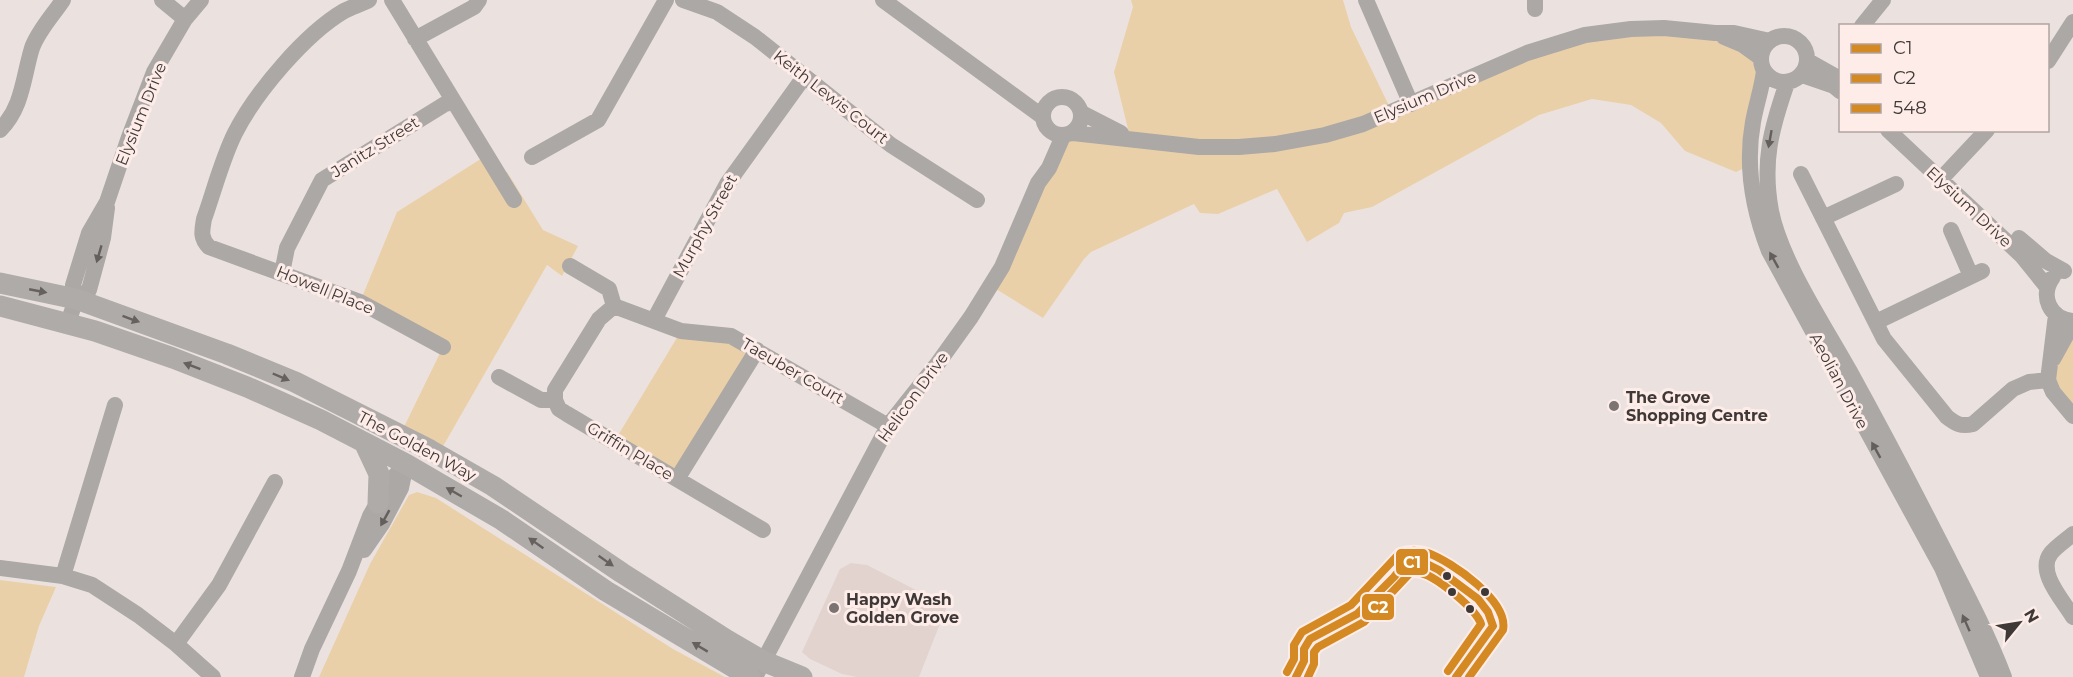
<svg xmlns="http://www.w3.org/2000/svg" width="2073" height="677" font-family="Montserrat,sans-serif">
<style>
.built{fill:#e3d3cf}
.green{fill:#ead0a8}
.lines{fill:none;stroke-linecap:round;stroke-linejoin:round}
.minor{stroke:#aba8a6;stroke-width:16}
.major{stroke:#afaba9;stroke-width:21}
.bus-1-casing{stroke:#fdece8;stroke-width:12}
.bus-2-casing{stroke:#fdece8;stroke-width:12}
.bus-3-casing{stroke:#fdece8;stroke-width:12}
.bus-1{stroke:#d48923;stroke-width:8}
.bus-2{stroke:#d48923;stroke-width:8}
.bus-3{stroke:#d48923;stroke-width:8}
.oneway{fill:#645f5d}
.oneway2{fill:#66605e}
.poi-dot{fill:#7b7472;stroke:#fdece8;stroke-width:2}
.bus-dot{fill:#3e3836;stroke:#fdece8;stroke-width:2}
.labels{text-anchor:middle;dominant-baseline:central;stroke-width:6;stroke-linejoin:round;paint-order:stroke}
.street-label{font-size:16px;fill:#3e3836;stroke:#fdece8}
.poi-label{font-size:16px;font-weight:bold;fill:#3e3836;stroke:#fdece8;text-anchor:start}
.line-badge{stroke:#fdece8;stroke-width:2}
.badge-label{font-size:16px;text-anchor:middle;font-weight:bold;fill:#fff}
</style>
<rect width="100%" height="100%" fill="#ebe2e0"/>
<path class="built" d="M851,563l16,2 80,41 -28,71h-62l-15,-3 -32,-15 -8,-7 38,-83z"/>
<path class="green" d="M1131,0h212l8,27 41,85 185,-75 138,-4 47,20 -11,112 -15,7 -51,-21 -24,-28 -30,-18 -39,-6 -53,16 -167,92 -28,6 -5,10 -32,19 -30,-53 -59,25 -18,-1 -6,-9 -103,48 -7,7 -41,59 -52,-32 72,-150 67,1 -16,-65 19,-65z
M487,155l13,21 7,-4 36,58 35,16 -16,30 -15,-11 -109,190 -38,-20 43,-88 -83,-45 37,-90z
M681,331l76,19 -80,129 -63,-37z
M2073,332v75c-8,-10 -21,-26 -18,-40 1,-9 13,-26 18,-35z
M417,492l19,6 237,151 52,28h-406l51,-113 39,-69z
M0,580l56,7 -17,39 -15,51h-24z"/>
<g class="lines">
<path class="minor" d="M162,0l23,19
M369,0c-8,4 -17,7 -25,11 -39,23 -88,81 -109,122 -13,26 -21,58 -31,86 -2,12 -4,19 5,28l151,55 83,45
M392,0l122,200
M683,0l34,12 38,25 136,108 86,55
M883,0l160,117
M1366,0l45,104
M1535,9v-9
M1862,26l21,-26
M1761 59a23 23 0 1 1 46 0a23 23 0 1 1-46 0Z
M1724,37l19,8 18,13
M415,39l59,-32 5,-7
M1808,61l32,18
M2048,61l25,-39
M1764,71c-2,17 -8,34 -11,51 -8,44 0,88 16,129l173,317 46,109
M1802,75l32,11 6,5
M1787,83c-16,46 -25,79 -16,128 10,50 53,114 78,159 32,58 63,117 93,176 22,43 45,86 62,131
M1043 116a19 19 0 1 1 38 0a19 19 0 1 1-38 0Z
M1082,113l39,20
M0,130c23,-23 23,-53 32,-82 6,-17 21,-33 31,-48
M1888,130l134,126 25,31
M1073,133l126,14h40l36,-3 50,-9 38,-11 164,-71 58,-18 46,-6 33,-1 51,5h19l36,8
M532,157l66,-37 68,-120
M1801,174l83,165 63,78c9,7 14,10 26,7l40,-35 16,-7 19,-2
M1940,180l47,-50
M1823,218l73,-34
M1951,230l20,46
M2019,238l27,23 18,10
M570,266l39,23 5,17
M282,273l5,-25 35,-68 123,-76 9,-2
M2053,277c-14,19 -3,42 20,44
M76,299l13,-9 14,-52 4,-30
M2056,315l-8,65 5,12 20,24
M654,320l73,-136 77,-107
M1876,322l106,-51
M68,323l8,-24 -3,-14 16,-52 18,-31 22,-65 25,-65 31,-53 16,-19
M2053,359l20,-36
M499,377l42,23h14
M555,400v-10l44,-71 15,-13 67,25 50,5 157,90
M555,400l4,9 8,5 196,116
M677,479l80,-129
M2073,534c-7,6 -16,12 -22,19 -15,19 12,47 22,64
M364,550l18,-26 19,-36 5,-24
M0,568l63,8 29,9 46,30 38,29 37,33
M63,576l52,-171
M176,644l43,-59 56,-103
M302,677l10,-28 37,-78 21,-55 20,-35 16,-17
M755,677l133,-251 50,-63 33,-46 31,-50 36,-84 11,-15 14,-32"/>
<path class="major" d="M0,283l76,16 151,55 68,28 135,68 63,36 129,87 105,67 36,21 39,16
M0,306l95,25 78,27 74,29 74,33 85,44 96,56 104,71 144,86
M364,442l15,32 -1,29"/>
<g class="bus-1-casing">
<path id="bus-1" d="M1296,677l8,-16v-12l6,-10 47,-25 37,-37 12,-15h17l16,8 39,29 10,13 5,14 -37,51"/>
</g>
<g class="bus-2-casing">
<path id="bus-2" d="M1308,677l6,-13v-12l4,-5 46,-25 47,-50c3,0 7,0 10,1 16,4 55,36 60,51l-33,47"/>
</g>
<g class="bus-3-casing">
<path id="bus-3" d="M1287,672l7,-13v-14l8,-13 49,-27 49,-52c8,-3 20,-3 28,0 24,9 81,48 75,77l-34,47"/>
</g>
<use href="#bus-1" class="bus-1"/>
<use href="#bus-2" class="bus-2"/>
<use href="#bus-3" class="bus-3"/>
</g>
<defs><path id="oneway-solid" d="M-6-.8H1V-3.2L6.5 0L1 3.2V.8H-6Z" transform="scale(1.5)"/></defs>
<g class="oneway">
<use href="#oneway-solid" transform="translate(1770 139) rotate(100)"/>
<use href="#oneway-solid" transform="translate(99 254) rotate(106)"/>
<use href="#oneway-solid" transform="translate(1774 260) rotate(-119)"/>
<use href="#oneway-solid" transform="translate(1876 450) rotate(-119)"/>
<use href="#oneway-solid" transform="translate(385 518) rotate(119)"/>
<use href="#oneway-solid" transform="translate(1966 623) rotate(-114)"/>
</g>
<g class="oneway2">
<use href="#oneway-solid" transform="translate(38 291) rotate(11)"/>
<use href="#oneway-solid" transform="translate(131 319) rotate(20)"/>
<use href="#oneway-solid" transform="translate(192 366) rotate(-159)"/>
<use href="#oneway-solid" transform="translate(281 377) rotate(23)"/>
<use href="#oneway-solid" transform="translate(454 492) rotate(-150)"/>
<use href="#oneway-solid" transform="translate(536 543) rotate(-145)"/>
<use href="#oneway-solid" transform="translate(606 561) rotate(35)"/>
<use href="#oneway-solid" transform="translate(700 647) rotate(-149)"/>
</g>
<g class="poi-dot">
<circle cx="1614" cy="406" r="6"/>
<circle cx="834" cy="608" r="6"/>
</g>
<g class="bus-dot">
<circle cx="1447" cy="576" r="5"/>
<circle cx="1452" cy="592" r="5"/>
<circle cx="1485" cy="592" r="5"/>
<circle cx="1470" cy="609" r="5"/>
</g>
<g class="labels">
<g class="street-label">
<text transform="translate(831 97) rotate(38)">Keith Lewis Court</text>
<text transform="translate(1425 97) rotate(-23)">Elysium Drive</text>
<text transform="translate(141 114) rotate(-68)">Elysium Drive</text>
<text transform="translate(375 147) rotate(-32)">Janitz Street</text>
<text transform="translate(1969 207) rotate(43)">Elysium Drive</text>
<text transform="translate(705 226) rotate(-61)">Murphy Street</text>
<text transform="translate(325 290) rotate(22)">Howell Place</text>
<text transform="translate(793 371) rotate(30)">Taeuber Court</text>
<text transform="translate(1839 381) rotate(62)">Aeolian Drive</text>
<text transform="translate(913 397) rotate(-54)">Helicon Drive</text>
<text transform="translate(417 446) rotate(28)">The Golden Way</text>
<text transform="translate(630 451) rotate(31)">Griffin Place</text>
</g>
<g class="poi-label">
<text x="1626" y="397">The Grove<tspan x="1626" dy="18">Shopping Centre</tspan></text>
<text x="846" y="599">Happy Wash<tspan x="846" dy="18">Golden Grove</tspan></text>
</g>
</g>
<g class="line-badge">
<rect x="1395" y="548" width="34" height="28" rx="6" fill="#d48923"/>
<rect x="1361" y="593" width="34" height="28" rx="6" fill="#d48923"/>
</g>
<g class="badge-label">
<text x="1412" y="568">C1</text>
<text x="1378" y="613">C2</text>
</g>
<rect x="1839" y="24" width="210" height="108" fill="#fdece8" stroke="#b1a4a1" stroke-width="1.5"/>
<rect x="1851" y="44" width="30" height="9" fill="#d48923" stroke="#b1a4a1" stroke-width="1.5"/>
<text x="1893" y="54" font-size="18" fill="#3e3836">C1</text>
<rect x="1851" y="74" width="30" height="9" fill="#d48923" stroke="#b1a4a1" stroke-width="1.5"/>
<text x="1893" y="84" font-size="18" fill="#3e3836">C2</text>
<rect x="1851" y="104" width="30" height="9" fill="#d48923" stroke="#b1a4a1" stroke-width="1.5"/>
<text x="1893" y="114" font-size="18" fill="#3e3836">548</text>
<g transform="translate(2019 623) rotate(60)" stroke="#fdece8" stroke-width="4.5" paint-order="stroke">
<path d="M0-4.5L10 22L0 15L-10 22Z" fill="#3e3836"/>
<text y="-9" font-size="16" font-weight="bold" text-anchor="middle" fill="#3e3836">N</text>
</g>
</svg>
